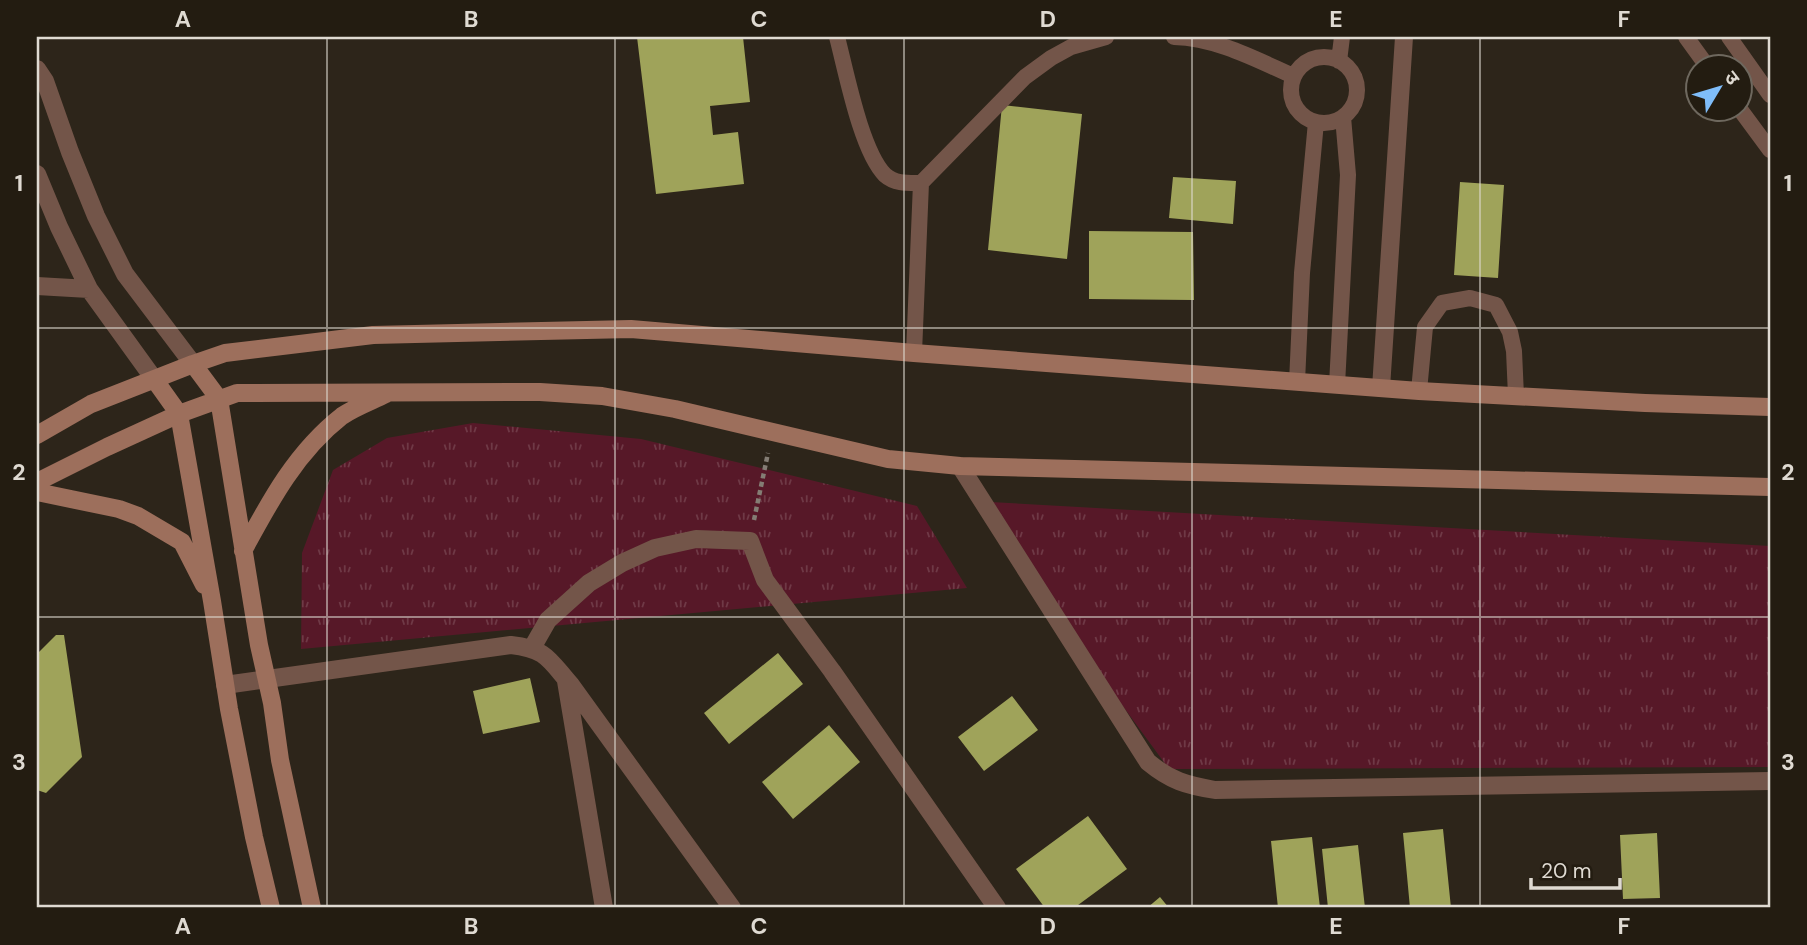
<svg xmlns="http://www.w3.org/2000/svg" width="1807" height="945" font-family="'DM Sans','Noto Sans Devanagari',sans-serif">
<style>
.grass{fill:url(#grass-tufts)}
.building{fill:#9fa35a}
.lines{fill:none;stroke-linecap:round;stroke-linejoin:round}
.path{stroke:#847d74;stroke-width:4.5;stroke-dasharray:5 3.5;stroke-linecap:butt}
.lane{stroke:#735549;stroke-width:16}
.street{stroke:#735549;stroke-width:18}
.secondary{stroke:#9d6f5c;stroke-width:18}
.grid{fill:none;stroke:#dfdad2;stroke-width:2;stroke-opacity:0.55}
.neatline{fill:none;stroke:#dfdad2;stroke-width:2.5}
.grid-label{font-size:23px;text-anchor:middle;font-weight:bold;fill:#dfdad2}
</style>
<defs>
<pattern id="grass-tufts" width="24" height="20" patternUnits="userSpaceOnUse" patternTransform="scale(1.75)"><rect width="24" height="20" fill="#571828"/><path d="M3 7l-1-3M5 7V3M7 7l1-3M15 17l-1-3M17 17v-4M19 17l1-3" fill="none" stroke="#6f3946"/></pattern>
</defs>
<rect width="100%" height="100%" fill="#2d251a"/>
<path class="grass" d="M473,423l168,16 276,67 50,82 -666,61 1,-96 31,-83 54,-32z
M972,501l798,45v221l-601,2z"/>
<path class="building" d="M637,37h106l7,65 -40,4 3,29 25,-3 6,52 -88,10z
M1002,105l80,9 -15,145 -79,-9z
M1173,177l63,4 -3,43 -64,-6z
M1460,182l44,3 -6,93 -44,-3z
M1089,231l104,1 1,68 -105,-1z
M56,635h8l18,122 -36,36 -9,-3v-136z
M778,653l25,31 -74,60 -25,-31z
M530,678l10,44 -57,12 -10,-43z
M1012,696l26,34 -54,41 -26,-34z
M829,725l31,37 -67,57 -31,-37z
M1088,816l39,53 -53,39h-29l-29,-39z
M1443,829l8,79h-41l-7,-75z
M1657,833l3,65 -37,1 -3,-64z
M1312,837l8,71h-42l-7,-67z
M1358,845l7,63h-37l-6,-59z
M1160,897l9,11h-22z"/>
<g class="lines">
<path class="path" d="M754,520l14,-67"/>
<path class="lane" d="M837,37c9,34 24,114 48,138 10,9 23,8 36,8
M1174,37c42,1 81,22 119,39
M1686,37l21,29
M1729,37l41,58
M1291 90a33 33 0 1 1 66 0a33 33 0 1 1-66 0Z
M1339,61l3,-24
M1739,108l31,42
M914,353l7,-170 104,-106 26,-19 20,-11 35,-10
M1297,382l5,-109 14,-151
M1337,385l11,-210 -5,-58
M1419,391l6,-64 17,-24 28,-5 26,7 14,27 4,19 2,45"/>
<path class="street" d="M37,69l8,12 25,71 26,64 29,58 68,90
M37,174l22,53 30,62 65,90
M37,286l52,3
M1381,388l23,-351
M960,466l188,296c23,19 38,23 67,28l555,-9
M532,648l16,-28 41,-37 33,-20 33,-15 41,-9 54,2 15,39 67,91 165,237
M566,681l38,227
M225,685l286,-40c36,4 38,15 60,40l161,223"/>
<path class="secondary" d="M193,364l26,35 40,246 13,58 8,57 32,148
M154,379l25,35 33,187 17,108 25,128 17,71
M37,435l54,-31 102,-40 32,-11 148,-18 258,-6 283,24 505,38 226,12 125,4
M37,482l70,-35 72,-33 58,-21 303,-1 62,4 73,13 213,50 72,7 810,21
M37,492l82,17 19,7 44,26 22,43
M243,551c27,-50 53,-99 99,-135 13,-9 30,-15 44,-22"/>
</g>
<path class="grid" d="M327,37v871M615,37v871M904,37v871M1192,37v871M1480,37v871M37,328h1733M37,617h1733"/>
<rect width="1807" height="945" fill="none" stroke="#231c11" stroke-width="77"/>
<g transform="translate(1719 88) rotate(52)"><circle r="33" fill="#231c11" stroke="#6e685e" stroke-width="2"/>
<path d="M0-5L12 26L0 18L-12 26Z" fill="#7fbdfa"/>
<text y="-10" font-size="19" font-weight="bold" text-anchor="middle" fill="#dfdad2">उ</text>
</g>
<path d="M1531 878v10h89v-10" fill="none" stroke="#dfdad2" stroke-width="3.5"/>
<text x="1541" y="878" font-size="21" fill="#dfdad2" stroke="#231c11" stroke-width="5" paint-order="stroke">20 m</text>
<rect x="38" y="38" width="1731" height="868" class="neatline"/>
<g class="grid-label">
<text x="183" y="27">A</text>
<text x="471" y="27">B</text>
<text x="759" y="27">C</text>
<text x="1048" y="27">D</text>
<text x="1336" y="27">E</text>
<text x="1624" y="27">F</text>
<text x="19" y="191">1</text>
<text x="1788" y="191">1</text>
<text x="19" y="480">2</text>
<text x="1788" y="480">2</text>
<text x="19" y="770">3</text>
<text x="1788" y="770">3</text>
<text x="183" y="934">A</text>
<text x="471" y="934">B</text>
<text x="759" y="934">C</text>
<text x="1048" y="934">D</text>
<text x="1336" y="934">E</text>
<text x="1624" y="934">F</text>
</g>
</svg>
